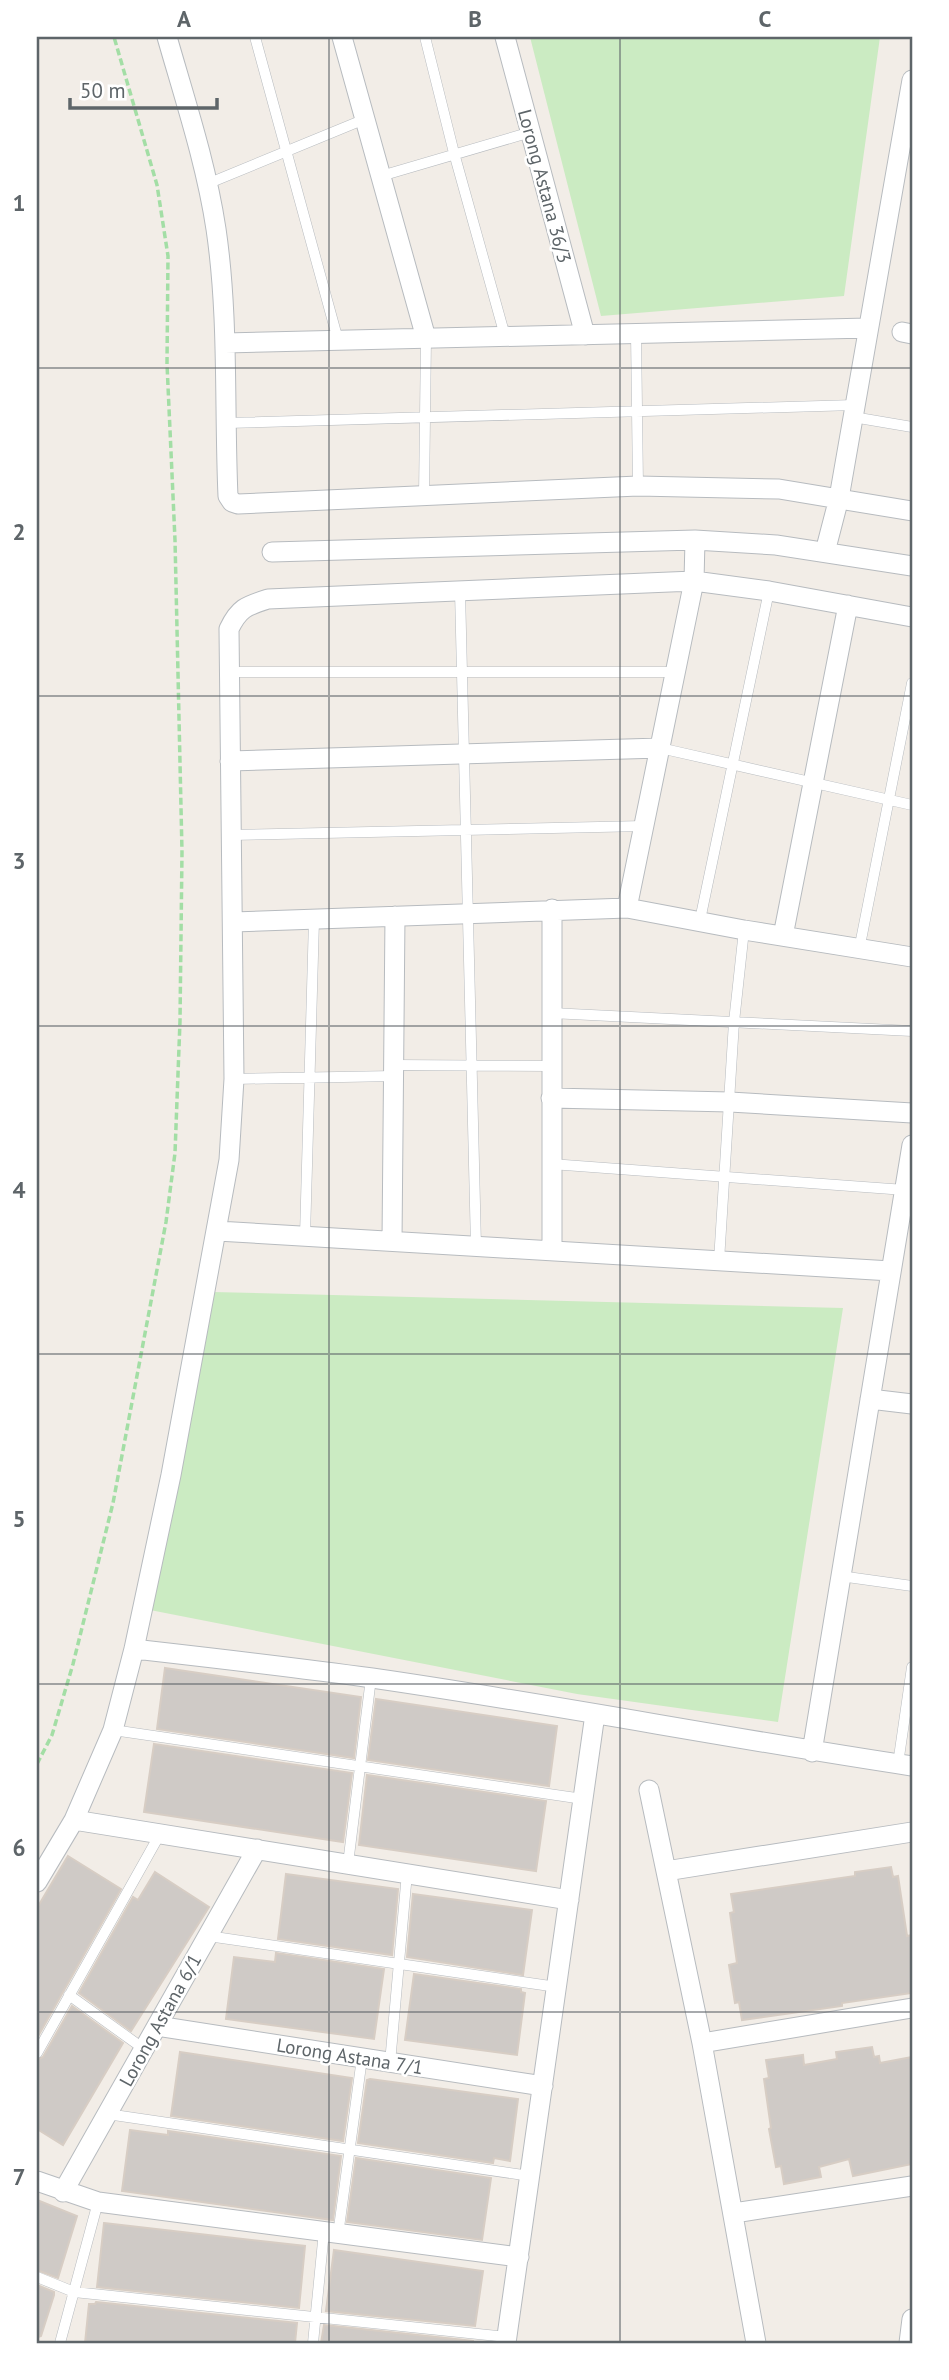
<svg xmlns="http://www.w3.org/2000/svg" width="949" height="2380" font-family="'PT Sans',sans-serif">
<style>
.green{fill:#cbebc2}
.building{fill:#cfcac6;stroke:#d7cdc4;stroke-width:2}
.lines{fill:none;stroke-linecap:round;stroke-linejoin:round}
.lane-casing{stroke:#b7bbbf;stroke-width:11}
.street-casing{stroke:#b7bbbf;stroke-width:21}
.path{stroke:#a3dea5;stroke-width:3.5;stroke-dasharray:7 3.5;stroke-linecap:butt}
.lane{stroke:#fff;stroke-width:10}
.street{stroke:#fff;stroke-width:19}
.grid{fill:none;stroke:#5e6569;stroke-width:2;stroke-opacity:0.55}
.labels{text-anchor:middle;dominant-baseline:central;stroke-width:5;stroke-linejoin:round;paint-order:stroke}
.street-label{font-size:19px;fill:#5e6569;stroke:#fff}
.neatline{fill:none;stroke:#5e6569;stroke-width:2.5}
.grid-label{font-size:23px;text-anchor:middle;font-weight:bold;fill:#5e6569}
</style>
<rect width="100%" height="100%" fill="#f2ede7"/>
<path class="green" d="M530,37h350l-36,259 -243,20z
M213,1292l630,16 -65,414 -201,-28 -427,-84z"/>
<path class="building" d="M165,1668l196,29 -7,61 -197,-29z
M376,1699l181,27 -8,60 -181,-26z
M154,1744l198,29 -9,69 -199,-30z
M367,1775l179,26 -10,70 -177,-26z
M68,1856l53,33 -84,149v-130z
M891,1867l2,10 5,-1 9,60 5,-1v58l-70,10v3l-100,14 -3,-18 -4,1 -6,-38 8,-2 -7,-50 4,-1 -3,-18 124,-18v-4z
M155,1872l54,35 -78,124 -52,-38 54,-96 5,3z
M286,1874l112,15 -6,66 -114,-16z
M413,1894l119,16 -9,65 -116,-18z
M276,1953l108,16 -10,70 -148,-20 8,-62 41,5z
M414,1974l107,15v3l4,1 -8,62 -112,-15z
M72,2006l51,37 -60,102 -26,-16v-69l6,-3z
M872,2047l2,10 5,-1 1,7 32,-6v107l-59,12 -4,-17 -30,8 2,10 -37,7 -3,-18 -5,1 -7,-38 2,-1 -7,-49 5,-1 -3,-18 37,-5 1,10 33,-6 -1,-7z
M180,2052l172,26 -9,63 -172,-25z
M370,2079l148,20 -8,62 -16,-3 -1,5 -135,-20 9,-63z
M130,2130l38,5v-4l173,25 -8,64 -211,-29z
M356,2158l135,20 -9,62 -135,-18z
M37,2200l40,16 -19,62 -21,-8z
M104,2223l201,23 -6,62 -202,-21z
M334,2250l149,21 -8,55 -149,-15z
M37,2285l17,7v3l-13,41 -3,1z
M96,2302l201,21 -2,20h-210l4,-39h6z
M324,2325l149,16v2h-152z"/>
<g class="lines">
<g class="lane-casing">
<path id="lane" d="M255,37l83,303
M425,37l29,116 51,183
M381,176l150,-44
M207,184l158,-65
M636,333l2,153
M853,417l59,10
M226,423l629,-18
M424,496l2,-158
M460,591l16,655
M230,672h445
M660,748l252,57
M230,835l414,-9
M700,920l69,-329
M859,950l53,-267
M551,1013l361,18
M394,1065l157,1
M234,1079l160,-3
M551,1164l354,26
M305,1236l9,-316
M719,1261l15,-239 10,-92
M840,1576l72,10
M113,1730l470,69
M898,1764l14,-97
M348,1864l23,-186
M208,1936l349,51
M69,1995l75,54
M37,2053l123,-219
M390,2063l17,-190
M107,2114l423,62
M338,2235l24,-177
M37,2277l37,15 433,45
M60,2343l38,-141
M313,2343l11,-112"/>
</g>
<g class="street-casing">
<path id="street" d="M167,37c18,63 39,126 49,192 13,88 8,178 12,267l4,6 6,2 400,-18 141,3 133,22
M342,37l84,301
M505,37l80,298
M902,332l10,2
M225,343l643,-15
M272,552l423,-12 81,5 136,21
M825,552l14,-54 73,-418
M230,761l430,-13
M627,908l67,-327 1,-41
M552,909v342
M233,922l394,-14 117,22 168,27
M783,936l65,-331
M551,1098l179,4 182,11
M217,1231l674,40
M392,1241l3,-325
M870,1399l42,5
M134,1649c79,9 159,18 238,29 180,26 360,61 540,88
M812,1752l100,-607
M649,1790l53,253 54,300
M74,1820l495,80
M666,1871l246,-39
M37,1882l37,-62 39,-90 21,-81 37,-174 58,-315 5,-81 -5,-450c10,-21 17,-23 39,-30l426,-18 75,10 143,26
M157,2026l386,60
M702,2043l210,-35
M37,2181l61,21 421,55
M63,2192l194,-343
M734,2213l178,-27
M506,2343l89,-629
M909,2343l3,-24"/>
</g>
<path class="path" d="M37,1764l15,-29 21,-71 40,-161 53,-281 9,-69 5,-132 2,-169 -7,-312 -8,-176 1,-108 -11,-71 -43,-148"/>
<use href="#lane" class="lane"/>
<use href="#street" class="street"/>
</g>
<path class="grid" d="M329,37v2306M620,37v2306M37,368h875M37,696h875M37,1026h875M37,1354h875M37,1684h875M37,2012h875"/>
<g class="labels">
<g class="street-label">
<text transform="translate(545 186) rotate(75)">Lorong Astana 36/3</text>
<text transform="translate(160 2020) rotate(-61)">Lorong Astana 6/1</text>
<text transform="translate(350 2056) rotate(9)">Lorong Astana 7/1</text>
</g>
</g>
<rect width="949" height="2380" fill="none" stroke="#ffffff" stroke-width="77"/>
<path d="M70 98v10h147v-10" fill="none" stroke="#5e6569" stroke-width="3.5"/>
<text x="80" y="98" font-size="21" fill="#5e6569" stroke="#ffffff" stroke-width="5" paint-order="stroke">50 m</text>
<rect x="38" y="38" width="873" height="2304" class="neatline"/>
<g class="grid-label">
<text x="184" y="27">A</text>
<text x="475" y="27">B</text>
<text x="765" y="27">C</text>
<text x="19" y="211">1</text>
<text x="19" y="540">2</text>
<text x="19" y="869">3</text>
<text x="19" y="1198">4</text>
<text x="19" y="1527">5</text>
<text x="19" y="1856">6</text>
<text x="19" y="2185">7</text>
</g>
</svg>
